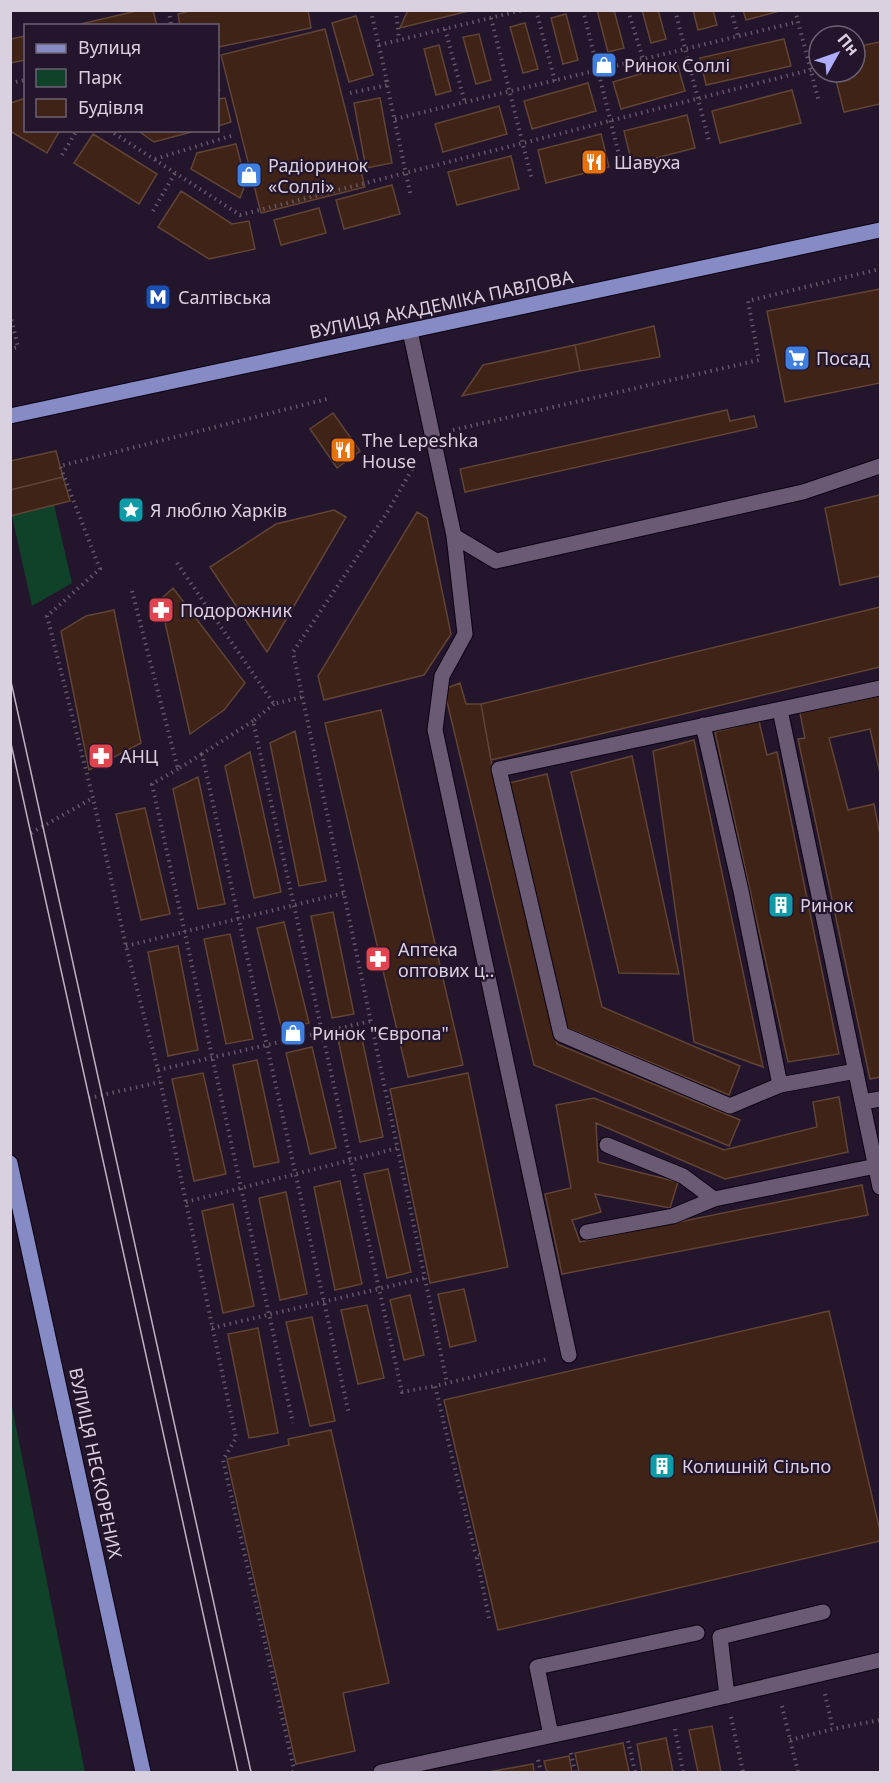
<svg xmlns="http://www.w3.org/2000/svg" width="891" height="1783" font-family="'Noto Sans',sans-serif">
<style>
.green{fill:#10422a}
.building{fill:#3e2316;stroke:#614436;stroke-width:1.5}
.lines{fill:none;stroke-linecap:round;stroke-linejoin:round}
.minor-casing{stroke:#0c0213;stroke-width:17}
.major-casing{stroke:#0c0213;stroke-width:17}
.path{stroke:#625669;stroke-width:4;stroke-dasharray:1.5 4.5;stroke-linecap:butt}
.minor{stroke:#6a5a74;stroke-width:15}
.major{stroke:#868bc6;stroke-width:15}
.tram{stroke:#bdb3c4;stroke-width:1.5}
.labels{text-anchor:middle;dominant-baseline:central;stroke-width:4.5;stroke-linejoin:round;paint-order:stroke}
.poi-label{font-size:18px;fill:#dad1e0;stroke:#23152b;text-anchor:start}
.street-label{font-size:18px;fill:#dad1e0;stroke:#23152b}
</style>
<rect width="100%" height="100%" fill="#23152b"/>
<path class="green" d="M54,505l18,78 -40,23 -20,-90z
M11,1405l1,2 73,365h-74z"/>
<path class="building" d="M141,10h12l4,16h-85z
M193,10h115l3,18 -93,19v-21h-38l-2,-12z
M408,10h65l-73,18z
M597,10h17l10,38 -16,4z
M642,10h16l8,29 -15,4z
M693,10h20l4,15 -19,5z
M743,10h37v1l-34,9z
M566,14l12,46 -15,4 -12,-46z
M356,16l17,59 -24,7 -17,-59z
M525,23l13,46 -15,4 -13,-46z
M325,29l40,158 -104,26 -40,-158z
M479,34l12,46 -15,4 -13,-47z
M26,36v24l-16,3v-24z
M784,39l7,27 -85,19 -6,-27z
M880,42v62l-36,8 -10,-40h21v-25z
M439,45l12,46 -15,4 -12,-46z
M677,63l8,28 -64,18 -8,-27z
M588,83l8,28 -64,18 -8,-28z
M792,90l9,33 -81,20 -8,-32z
M26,98v32h34l-13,23 -37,-22v-28z
M225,98l6,24 -13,4v-27z
M380,98l12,65 -26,5 -12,-65z
M499,106l8,28 -64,18 -8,-28z
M687,115l8,33 -63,16 -8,-33z
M137,130h62l-45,12z
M93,134l64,40 -18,30 -65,-41z
M601,134l8,33 -63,16 -8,-33z
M236,144l10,38 -6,16 -49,-29 6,-16z
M511,156l8,33 -62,16 -9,-33z
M392,185l8,29 -56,15 -8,-29z
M181,191l51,33 17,-3 6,28 -46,10 -51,-32z
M319,208l7,25 -45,12 -7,-25z
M880,289v94l-95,19 -18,-91z
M654,326l6,31 -80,14 -5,-26z
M575,345l5,26 -118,25 21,-31z
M727,410l3,11 24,-5 3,11 -292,65 -5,-23z
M333,413l27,38 -23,17 -27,-39z
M56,451l7,26 -53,13v-29z
M63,477l7,24 -60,15v-26z
M880,495v81l-40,9 -15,-77z
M334,510l12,7 -79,135 -57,-85 66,-43z
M417,512l10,6 24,116 -27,41 -100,25 -6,-24z
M173,588l72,95 -21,27 -34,24 -30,-134z
M880,607v60l-389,93 -10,-56z
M114,610l27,133 -52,27 -28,-139 25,-15z
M460,683l6,21h15l10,56 66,284 183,76 -11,26 -195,-81 -90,-376z
M880,696v77l-10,-44 -41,9 19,72 26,-6 6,31v242l-10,2 -72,-340 7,-1 -5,-25z
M381,710l82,355 -55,12 -83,-354z
M759,721l8,34 10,-3 62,302 -51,8 -73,-330z
M295,731l31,150 -27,5 -29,-143z
M694,740l69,327 -69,-25 -41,-291z
M250,752l31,140 -27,6 -29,-132z
M632,756l47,218 -60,-1 -48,-201z
M547,774l55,233 138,59 -11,29 -164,-68 -56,-244z
M198,777l27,127 -27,5 -25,-120z
M145,808l25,106 -29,6 -25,-106z
M333,912l21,102 -22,4 -21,-102z
M284,922l25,101 -27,7 -25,-102z
M230,934l23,105 -27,5 -22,-105z
M178,946l20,104 -30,6 -20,-104z
M361,1034l22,103 -23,5 -22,-103z
M312,1047l24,101 -26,6 -24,-101z
M257,1060l22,102 -25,5 -21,-102z
M203,1073l23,101 -32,7 -22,-102z
M468,1073l40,194 -78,16 -40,-194z
M839,1097l9,55 -123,27 -129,-56 2,39 80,20 -8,26 -75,-14 6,18 -29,8 8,22 282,-57 6,30 -306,59 -17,-80 26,-6 -15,-83 38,-7 130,52 93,-23 -4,-25z
M388,1169l23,103 -24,6 -23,-104z
M340,1181l22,103 -27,6 -21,-103z
M286,1192l21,102 -27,6 -21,-102z
M233,1204l21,102 -31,7 -21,-102z
M464,1289l12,52 -26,6 -12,-53z
M410,1295l14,60 -20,5 -14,-60z
M367,1305l17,73 -26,6 -17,-74z
M829,1311l51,220v10l-382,89 -54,-230z
M312,1317l23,104 -25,5 -24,-104z
M258,1328l20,105 -29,5 -21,-104z
M331,1430l58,253 -46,10 12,58 -59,13 -69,-305 62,-14 -1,-6z
M712,1726l9,46h-23l-9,-42z
M666,1738l7,34h-31l-5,-28z
M623,1743l6,29h-50l-4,-19z
M569,1756l3,16h-25l-3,-11z
M533,1764l1,8h-46z"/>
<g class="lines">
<g class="minor-casing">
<path id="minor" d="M410,331l44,205 42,25 307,-69 77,-26
M454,536l11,98 -23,42 -7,54 134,625
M780,710l100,477
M703,725l38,166 39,194
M856,1071l-76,14 -50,21 -169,-72 -62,-265 381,-81
M863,1102l17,-3
M607,1145l76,31 31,23 162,-33
M587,1232l86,-16 41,-17
M727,1696l-7,-59 103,-25
M551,1735l-14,-68 160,-34
M381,1772l242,-52 257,-60"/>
</g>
<g class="major-casing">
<path id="major" d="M10,416l870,-186
M10,1163l133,609"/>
</g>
<path class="path" d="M169,10l2,16
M396,10l3,30
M536,10l19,71
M583,10l37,149
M628,10l15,49
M675,10l34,131
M731,10l7,26
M795,10l24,92
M491,18l41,162
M445,29l20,74
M379,45l144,-35
M386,80l25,117
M10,83l16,-3
M218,90l1,-1
M350,93l38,-8 -16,-69
M395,119l402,-97
M109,130l131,85 574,-146
M62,155l15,-25
M155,159l79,-24
M153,211l22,-38
M10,314l8,33 -8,2
M453,430l306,-70 -11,-59 132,-32
M415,464l-27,47 -95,141 154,731
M177,563l97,141 28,-7
M132,591l46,178 24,-15
M274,704l-21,17 149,671 33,-6
M253,721l-51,33 147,660
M178,769l-26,15 141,639
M31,833l62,-35
M126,946l218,-53
M158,1070l213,-49
M89,1098l71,-16
M186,1202l212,-54
M212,1328l213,-50
M489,1618l-12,-60 3,-3 -5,-3 -40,-166 113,-27
M825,1694l8,35
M782,1706l16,66
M731,1717l12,55
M675,1729l8,43
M790,1740l43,-11 47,-9
M628,1741l7,31
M571,1753l4,19
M538,1760l3,12
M293,1772l1,-3 -71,-309 13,-22 -78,-368 -32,-124 -33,-148 -46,-182 53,-47 -40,-103 271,-68"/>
<use href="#minor" class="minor"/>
<use href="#major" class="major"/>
<path class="tram" d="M10,677l241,1095
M10,739l228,1033"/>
</g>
<defs>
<g id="shop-square" transform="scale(1.35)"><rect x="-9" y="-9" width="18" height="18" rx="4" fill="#3f7fe0" stroke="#23152b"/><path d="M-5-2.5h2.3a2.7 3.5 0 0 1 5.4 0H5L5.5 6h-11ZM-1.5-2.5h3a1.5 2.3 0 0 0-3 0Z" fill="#fff"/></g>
<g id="restaurant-square" transform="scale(1.35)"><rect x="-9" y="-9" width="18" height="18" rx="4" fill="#e8710a" stroke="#23152b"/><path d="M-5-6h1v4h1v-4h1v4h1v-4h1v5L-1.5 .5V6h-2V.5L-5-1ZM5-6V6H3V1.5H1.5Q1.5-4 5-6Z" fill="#fff"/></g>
<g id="metro-square" transform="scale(1.35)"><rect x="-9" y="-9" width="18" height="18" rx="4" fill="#1a4fb4" stroke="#23152b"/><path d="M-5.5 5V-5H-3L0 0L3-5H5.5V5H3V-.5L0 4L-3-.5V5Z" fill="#fff"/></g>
<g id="supermarket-square" transform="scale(1.35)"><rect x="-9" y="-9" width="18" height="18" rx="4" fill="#3f7fe0" stroke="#23152b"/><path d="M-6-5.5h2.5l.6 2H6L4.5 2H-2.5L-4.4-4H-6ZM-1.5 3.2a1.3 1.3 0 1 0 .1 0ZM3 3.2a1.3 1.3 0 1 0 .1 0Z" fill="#fff"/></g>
<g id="sight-square" transform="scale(1.35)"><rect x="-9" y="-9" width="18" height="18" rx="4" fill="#0f9aa8" stroke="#23152b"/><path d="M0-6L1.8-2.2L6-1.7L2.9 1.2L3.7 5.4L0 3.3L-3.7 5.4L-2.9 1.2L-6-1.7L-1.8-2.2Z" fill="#fff"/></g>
<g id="pharmacy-square" transform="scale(1.35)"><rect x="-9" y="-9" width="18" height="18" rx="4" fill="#e0444e" stroke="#23152b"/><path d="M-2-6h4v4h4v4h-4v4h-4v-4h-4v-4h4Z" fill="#fff"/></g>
<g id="building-square" transform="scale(1.35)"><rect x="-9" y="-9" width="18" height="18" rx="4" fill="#0f9aa8" stroke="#23152b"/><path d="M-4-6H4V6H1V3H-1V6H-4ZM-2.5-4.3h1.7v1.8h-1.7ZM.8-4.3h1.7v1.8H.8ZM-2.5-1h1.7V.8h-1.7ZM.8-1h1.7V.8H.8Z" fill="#fff"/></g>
</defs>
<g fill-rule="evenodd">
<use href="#shop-square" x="604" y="65"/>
<use href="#restaurant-square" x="594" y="162"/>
<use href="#shop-square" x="249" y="175"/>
<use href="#metro-square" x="158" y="297"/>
<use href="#supermarket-square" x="797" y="358"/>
<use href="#restaurant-square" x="343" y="450"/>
<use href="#sight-square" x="131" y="510"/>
<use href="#pharmacy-square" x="161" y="610"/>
<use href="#pharmacy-square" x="101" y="756"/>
<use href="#building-square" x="781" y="905"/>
<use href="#pharmacy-square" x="378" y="959"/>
<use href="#shop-square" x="293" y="1033"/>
<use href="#building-square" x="662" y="1466"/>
</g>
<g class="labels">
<g class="poi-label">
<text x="624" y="65">Ринок Соллі</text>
<text x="614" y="162">Шавуха</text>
<text x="268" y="165">Радіоринок<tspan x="268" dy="21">«Соллі»</tspan></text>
<text x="178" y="297">Салтівська</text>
<text x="816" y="358">Посад</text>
<text x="362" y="440">The Lepeshka<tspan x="362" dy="21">House</tspan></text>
<text x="150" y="510">Я люблю Харків</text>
<text x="180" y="610">Подорожник</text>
<text x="120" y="756">АНЦ</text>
<text x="800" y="905">Ринок</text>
<text x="398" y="949">Аптека<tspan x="398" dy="21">оптових ц‥</tspan></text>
<text x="312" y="1033">Ринок "Європа"</text>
<text x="682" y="1466">Колишній Сільпо</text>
</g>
<g class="street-label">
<text transform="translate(441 304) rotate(-12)">ВУЛИЦЯ АКАДЕМІКА ПАВЛОВА</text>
<text transform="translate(96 1463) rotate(78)">ВУЛИЦЯ НЕСКОРЕНИХ</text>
</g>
</g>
<rect width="891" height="1783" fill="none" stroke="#dad1e0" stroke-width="24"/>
<rect x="24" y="24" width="195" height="108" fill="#23152b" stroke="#6c6073" stroke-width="1.5"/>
<rect x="36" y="44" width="30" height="9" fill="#868bc6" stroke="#6c6073" stroke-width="1.5"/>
<text x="78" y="54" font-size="18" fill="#dad1e0">Вулиця</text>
<rect x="36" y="69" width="30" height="18" fill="#10422a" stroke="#6c6073" stroke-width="1.5"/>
<text x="78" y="84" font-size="18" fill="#dad1e0">Парк</text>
<rect x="36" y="99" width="30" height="18" fill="#3e2316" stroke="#6c6073" stroke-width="1.5"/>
<text x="78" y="114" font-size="18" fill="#dad1e0">Будівля</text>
<g transform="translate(837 54) rotate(50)"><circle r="28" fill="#23152b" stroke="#6c6073" stroke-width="1.5"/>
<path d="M0-4.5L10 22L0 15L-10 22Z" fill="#aeaefa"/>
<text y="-9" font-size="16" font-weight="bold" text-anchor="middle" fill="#dad1e0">Пн</text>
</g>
</svg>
